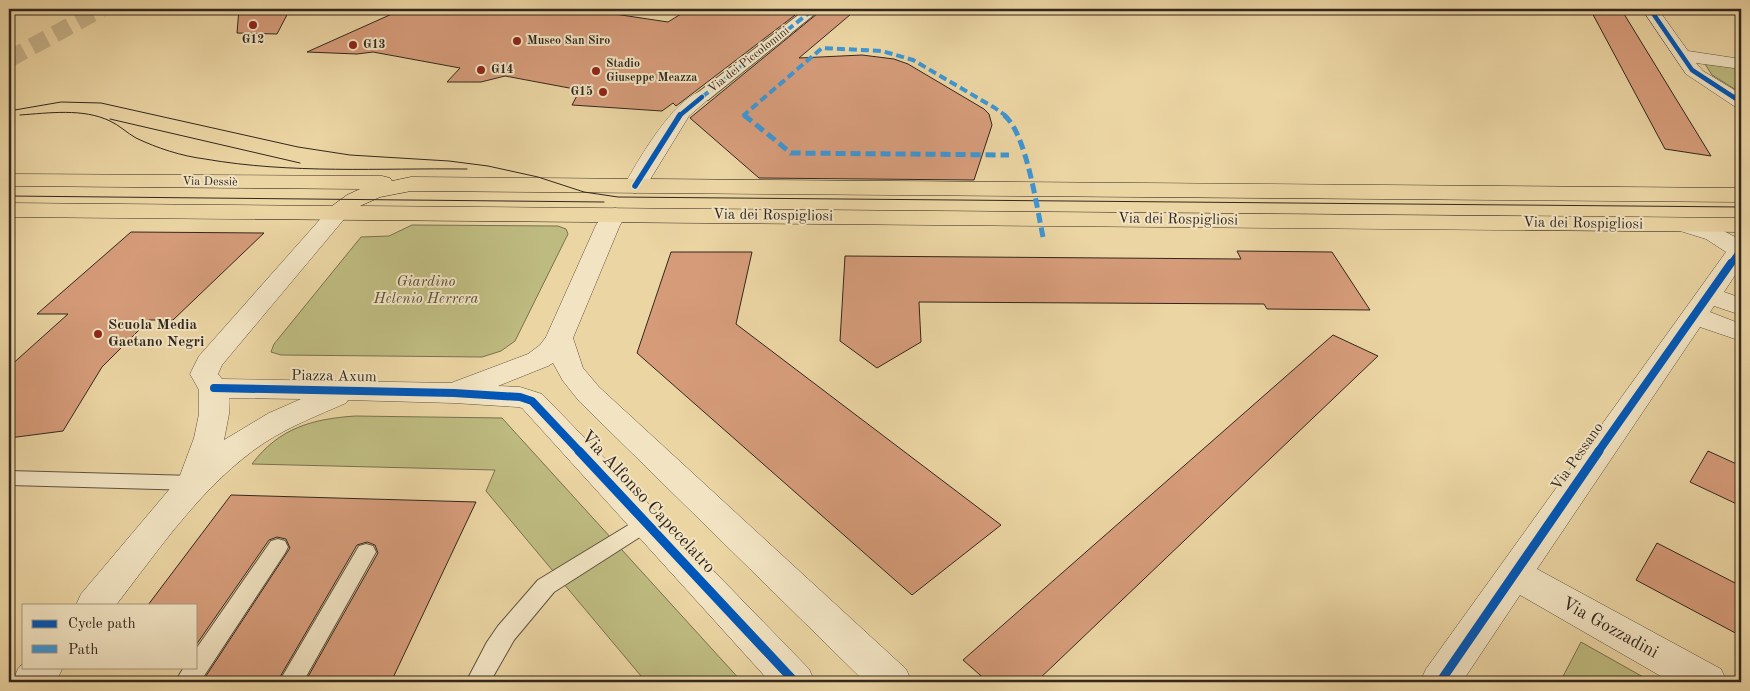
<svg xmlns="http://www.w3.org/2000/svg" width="1750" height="691" font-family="'Old Standard TT',serif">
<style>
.green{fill:#bebb80;stroke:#787150}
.building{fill:#d69c7a;stroke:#32271f}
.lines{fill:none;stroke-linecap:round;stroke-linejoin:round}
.secondary-tunnel{stroke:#c6b289;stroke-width:17;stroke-dasharray:17 9;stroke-linecap:butt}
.service-casing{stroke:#605240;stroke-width:2}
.pedestrian-casing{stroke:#605240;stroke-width:2}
.minor-casing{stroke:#605240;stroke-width:1}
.primary-casing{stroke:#32271f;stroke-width:1}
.service{fill:#f2e4c3;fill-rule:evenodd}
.pedestrian{fill:#f2e4c3;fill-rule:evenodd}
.minor{fill:#f2e4c3;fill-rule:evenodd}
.primary{fill:#ebd5a3;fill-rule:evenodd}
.tram{stroke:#32271f;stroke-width:1}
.quiet-far1{stroke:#3d96d5;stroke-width:4;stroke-dasharray:8 4;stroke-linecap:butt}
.quiet{stroke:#3d96d5;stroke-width:5;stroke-dasharray:10 5;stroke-linecap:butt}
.cycleway-far3-casing{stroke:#f2e4c3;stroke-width:6}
.cycleway-far2-casing{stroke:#f2e4c3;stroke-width:8}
.cycleway-far1-casing{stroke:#f2e4c3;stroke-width:11}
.cycleway-casing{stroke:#f2e4c3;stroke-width:12}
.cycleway-far3{stroke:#0057b8;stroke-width:4.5}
.cycleway-far2{stroke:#0057b8;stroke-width:5.5}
.cycleway-far1{stroke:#0057b8;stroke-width:8}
.cycleway{stroke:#0057b8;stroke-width:9}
.poi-dot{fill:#8f2418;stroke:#f2e4c3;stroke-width:2}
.labels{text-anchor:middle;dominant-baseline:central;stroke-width:4;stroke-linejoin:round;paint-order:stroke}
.far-poi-label{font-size:12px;font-weight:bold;fill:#32271f;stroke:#f2e4c3;text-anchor:start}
.far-street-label{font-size:12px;fill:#32271f;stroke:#f2e4c3}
.street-label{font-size:15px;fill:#32271f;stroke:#f2e4c3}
.park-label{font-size:15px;font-style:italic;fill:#554c37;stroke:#f2e4c3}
.poi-label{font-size:15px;font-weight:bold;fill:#32271f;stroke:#f2e4c3;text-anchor:start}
.near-street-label{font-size:18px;fill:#32271f;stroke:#f2e4c3}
</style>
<rect width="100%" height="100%" fill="#ebd5a3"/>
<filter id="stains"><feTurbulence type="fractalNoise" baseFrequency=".004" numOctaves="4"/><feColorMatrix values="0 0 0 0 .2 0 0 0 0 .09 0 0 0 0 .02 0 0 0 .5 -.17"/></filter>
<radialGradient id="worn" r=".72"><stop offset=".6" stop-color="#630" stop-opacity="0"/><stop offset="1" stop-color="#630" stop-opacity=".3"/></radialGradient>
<path class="green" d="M1705,64l36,4v25l-29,-18z
M412,225l146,1 8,3 2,5 -53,107 -14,10 -19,6 -201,-2 -10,-3 3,-8 87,-107 28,-1z
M355,416l147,2 240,264h-96l-160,-191 9,-21 -243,-6c27,-36 60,-45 103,-48z
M1581,642l71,40h-92z"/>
<path class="building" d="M239,9h51l-13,25 -40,-1z
M403,9h178l87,13 21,-13h114l-127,97 -3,-3 -11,8 -90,-6 8,-15 -75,-14 -24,6h-34l13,-14 -87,-16 -16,2 -50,-2z
M823,9h34l-58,49 63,-3 32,4 14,5 76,45 5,5 3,11 -18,55 -215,-2 -69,-60z
M1590,9h31l90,147 -46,-7z
M131,232l133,1 -91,87h-24l-47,47 -39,64 -54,7v-71l59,-53h-31z
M1237,251l95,1 38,58 -103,-1 -3,-5 -345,-2 2,40 -44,26 -37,-27 5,-85 396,3z
M671,252h81l-16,72 265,201 -89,70 -275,-242z
M1333,335l45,21 -342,326h-48l-25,-22z
M1708,451l33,15v40l-51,-24z
M231,495l245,7 -85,180h-86l73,-129 -3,-8 -8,-3 -10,3 -80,137h-75l88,-134 -4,-9 -9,-2 -8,3 -73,105v-40h-48z
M1657,543l84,43v50l-105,-56z"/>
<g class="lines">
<path class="secondary-tunnel" d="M9,59l92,-50"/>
<g class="service-casing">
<path id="service" d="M9,471l185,5 7,2 3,5 -3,5 -7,2 -185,-5z
M647,515l7,3 3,5 -3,5 -100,64 -40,48 -24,42h-24l21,-40 11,-16 40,-46 102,-62z
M278,539l7,2 3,6 -3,6 -85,129h-25l9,-15h12v-18l75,-108z
M366,544l7,2 3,6 -73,130h-24l80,-136z"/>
</g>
<g class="pedestrian-casing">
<path id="pedestrian" d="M806,9h15l-113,91h-12l-2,-3 2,-3z"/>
</g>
<g class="minor-casing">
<path id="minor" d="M1642,9h16l30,42 53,8v10l-45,-6 7,8 38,23v14l-7,-2 -48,-32z
M702,91l7,2 2,4 -22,19 -46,75 -8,2 -8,-2 -3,-5c14,-26 49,-87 78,-95z
M339,205l8,2 3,5 -128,153 -4,9 4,5 229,4 77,-29 12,-9 6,-8 50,-112 11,-15 8,-2 8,2 3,5 -6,10 -47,113 10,30 16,19 307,282 6,13h-47l-286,-281 -16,-20 -10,-18 -5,3 -50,20 22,1 22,7 267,275 6,13h-45l-248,-274 -4,-1 -64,-4 -106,-3 -2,3c-27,12 -56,23 -82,40 -61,41 -103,104 -148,162h-40l5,-11 98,-116 15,-40 5,-24v-24l-9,-16 9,-18 132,-149zM229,398l72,1 -32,14 -45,27 5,-26z
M1685,218l31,9 25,13v26l-17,26 17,6v17l-27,-9 -4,6 31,12v17l-41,-14 -163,242 184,100 6,13h-56l-151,-87 -58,87h-42l6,-13 300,-417 -20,-13 -29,-9 -4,-5 4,-5z
M24,662v5h39l-7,15h-44l6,-13z"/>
</g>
<g class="primary-casing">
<path id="primary" d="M9,174l373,2 8,2 2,3 19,-4 1330,11v14l-1330,-11 -31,6 -20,9 1381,12v14l-1732,-15v-14l323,3 15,-11 13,-6 -351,-3z"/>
</g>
<use href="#service" class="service"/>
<use href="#pedestrian" class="pedestrian"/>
<use href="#minor" class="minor"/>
<use href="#primary" class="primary"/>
<path class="tram" d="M9,111l52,-9 40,1 197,44 52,8 99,6 39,5 50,11 46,15 34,5 1123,10
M20,115c29,-2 63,-7 90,6 9,4 17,12 26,17 21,10 45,18 69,21 86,15 175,9 262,10
M110,119l190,44
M9,196l595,6"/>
<path class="quiet-far1" d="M702,97l112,-88
M746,116l-2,-1 78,-67 60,3 31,9 82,48 11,8"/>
<path class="quiet" d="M744,115l47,38 218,2
M1004,115c22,17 33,93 39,122"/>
<g class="cycleway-far3-casing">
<path id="cycleway-far3" d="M1650,9l42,61 49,32
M679,116l23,-19"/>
</g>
<g class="cycleway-far2-casing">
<path id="cycleway-far2" d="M635,186l45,-71
M1730,264l11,-15"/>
</g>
<g class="cycleway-far1-casing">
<path id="cycleway-far1" d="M214,388l240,5 66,4 12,4 48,51
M1598,452l133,-189"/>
</g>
<g class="cycleway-casing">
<path id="cycleway" d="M579,451l216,231
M1440,682l159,-231"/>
</g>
<use href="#cycleway-far3" class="cycleway-far3"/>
<use href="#cycleway-far2" class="cycleway-far2"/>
<use href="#cycleway-far1" class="cycleway-far1"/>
<use href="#cycleway" class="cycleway"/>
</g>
<g class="poi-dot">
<circle cx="253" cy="25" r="5"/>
<circle cx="517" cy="41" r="5"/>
<circle cx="353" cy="45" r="5"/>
<circle cx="481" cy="70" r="5"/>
<circle cx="596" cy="71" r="5"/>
<circle cx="603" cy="92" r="5"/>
<circle cx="98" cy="334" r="5"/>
</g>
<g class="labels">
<g class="far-poi-label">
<text x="253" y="40" text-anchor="middle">G12</text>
<text x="527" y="41">Museo San Siro</text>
<text x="363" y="45">G13</text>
<text x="606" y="64">Stadio<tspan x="606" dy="14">Giuseppe Meazza</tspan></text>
<text x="491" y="70">G14</text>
<text x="593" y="92" text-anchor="end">G15</text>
</g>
<g class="far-street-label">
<text transform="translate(749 60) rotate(-38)">Via dei Piccolomini</text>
<text transform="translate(210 182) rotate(1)">Via Dessiè</text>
</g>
<g class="street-label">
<text transform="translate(773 216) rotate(1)">Via dei Rospigliosi</text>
<text transform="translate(1178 220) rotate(1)">Via dei Rospigliosi</text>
<text transform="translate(1583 224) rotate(1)">Via dei Rospigliosi</text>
<text transform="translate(334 377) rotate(1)">Piazza Axum</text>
<text transform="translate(1578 457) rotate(-55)">Via Pessano</text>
</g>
<g class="park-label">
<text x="426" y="282">Giardino<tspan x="426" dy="17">Helenio Herrera</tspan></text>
</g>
<g class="poi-label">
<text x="108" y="325">Scuola Media<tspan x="108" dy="17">Gaetano Negri</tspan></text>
</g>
<g class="near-street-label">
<text transform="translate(648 502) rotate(47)">Via Alfonso Capecelatro</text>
<text transform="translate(1610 628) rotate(29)">Via Gozzadini</text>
</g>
</g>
<rect width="1750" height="691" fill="none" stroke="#ebd5a3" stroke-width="30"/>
<rect x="10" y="10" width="1730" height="671" fill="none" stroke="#32271f" stroke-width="2.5"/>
<rect x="15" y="15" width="1720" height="661" fill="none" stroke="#32271f"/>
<rect x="22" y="604" width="175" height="65" fill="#f2e4c3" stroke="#a59881"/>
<rect x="32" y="620" width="25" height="8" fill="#0057b8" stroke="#a59881"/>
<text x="68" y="628" font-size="15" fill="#32271f">Cycle path</text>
<rect x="32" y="645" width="25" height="8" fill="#3d96d5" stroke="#a59881"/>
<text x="68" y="654" font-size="15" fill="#32271f">Path</text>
<rect width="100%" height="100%" filter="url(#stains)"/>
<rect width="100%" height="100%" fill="url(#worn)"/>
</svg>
